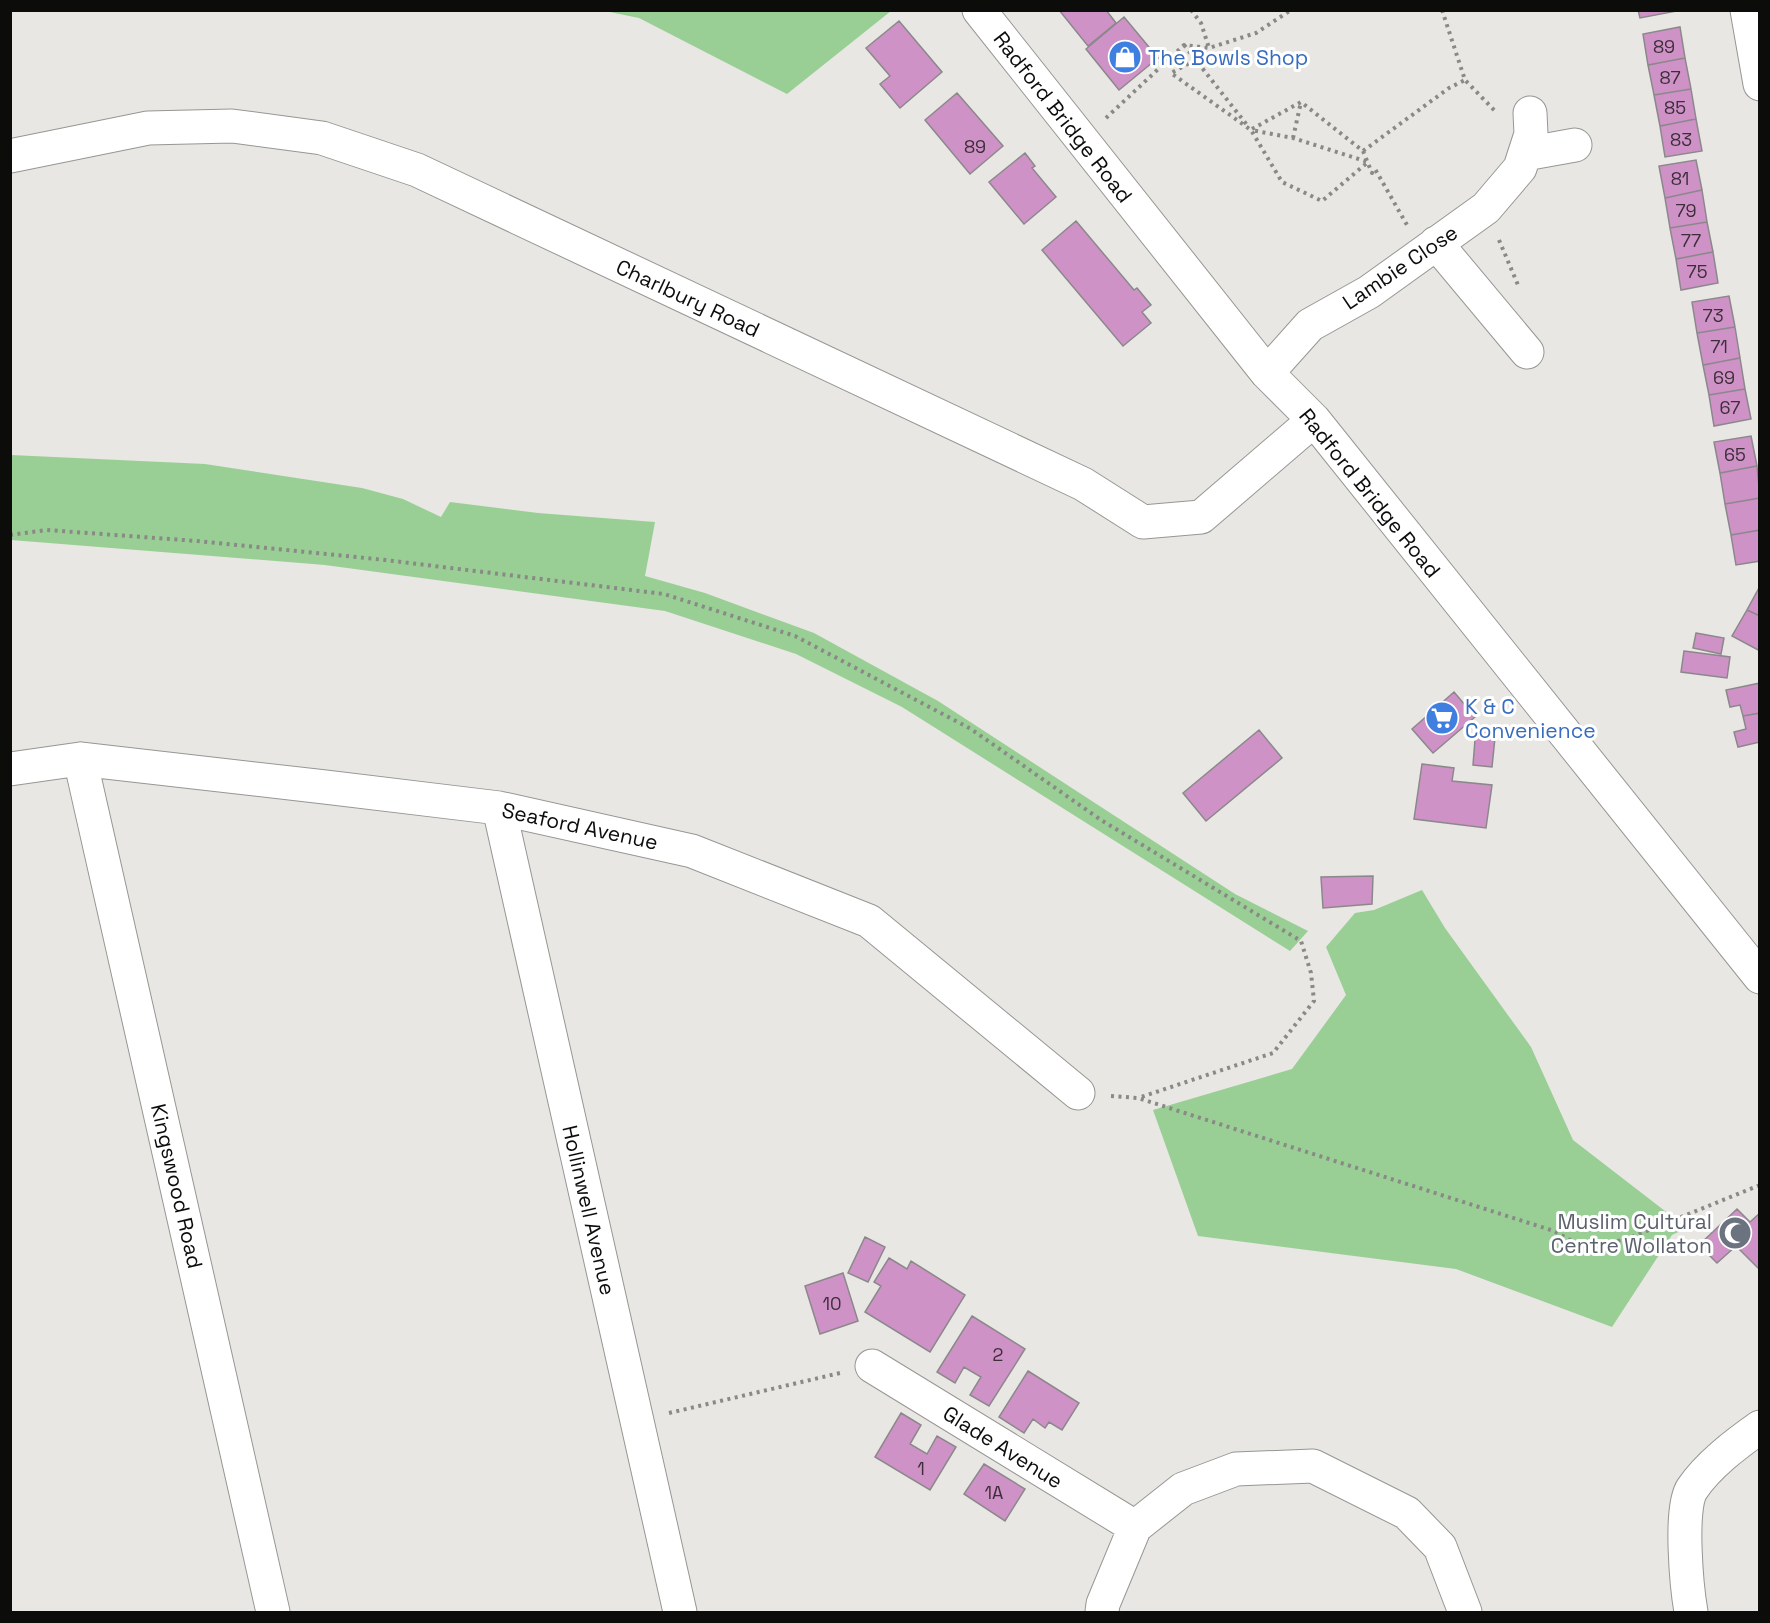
<svg xmlns="http://www.w3.org/2000/svg" width="1770" height="1623" font-family="'Space Grotesk',sans-serif">
<style>
.green{fill:#99cf95}
.building{fill:#cf92c6;stroke:#8b888b;stroke-width:1.5}
.lines{fill:none;stroke-linecap:round;stroke-linejoin:round}
.minor-casing{stroke:#979693;stroke-width:35}
.path{stroke:#898986;stroke-width:4;stroke-dasharray:3 4.5;stroke-linecap:butt}
.minor{stroke:#fff;stroke-width:33}
.labels{text-anchor:middle;dominant-baseline:central;stroke-width:6;stroke-linejoin:round;paint-order:stroke}
.number-label{font-size:18px;fill:#3d2e3a}
.shop-label{font-size:21px;fill:#366cbe;stroke:#fff;text-anchor:start}
.street-label{font-size:21px;fill:#0c0c0b;stroke:#fff}
.worship-label{font-size:21px;fill:#5b616d;stroke:#fff;text-anchor:end}
</style>
<rect width="100%" height="100%" fill="#e8e7e3"/>
<path class="green" d="M605,11h286l-104,83 -148,-76z
M11,455l194,9 157,24 41,11 38,18 9,-15 88,11 117,9 -10,54 60,17 109,40 124,68 297,193 73,37 -18,20 -388,-244 -106,-53 -131,-43 -340,-46 -314,-25z
M1422,890l23,38 86,119 42,93 114,88 -15,7 -60,92 -156,-58 -258,-33 -45,-126 139,-41 54,-74 -20,-48 29,-34 19,-3z"/>
<path class="building" d="M1059,10h47l10,13 -28,23z
M1638,10h39v1l-37,7z
M1124,17l34,41 -39,32 -33,-41z
M899,21l43,51 -42,36 -20,-24 10,-8 -24,-28z
M1680,27l5,31 -37,7 -5,-31z
M1685,58l6,31 -37,6 -6,-30z
M1691,89l5,30 -36,7 -6,-31z
M957,93l46,53 -33,28 -45,-54z
M1696,119l6,32 -37,6 -5,-31z
M1025,153l10,13 -3,2 24,29 -32,27 -35,-42z
M1696,160l6,30 -37,8 -6,-32z
M1702,190l5,32 -37,6 -5,-30z
M1076,221l58,69 3,-2 14,17 -9,7 9,11 -28,23 -81,-96z
M1707,222l6,30 -37,7 -6,-31z
M1713,252l5,31 -37,7 -5,-31z
M1729,296l6,31 -38,6 -5,-31z
M1735,327l5,31 -37,7 -6,-32z
M1740,358l5,31 -36,6 -6,-30z
M1745,389l6,30 -37,7 -5,-31z
M1751,436l6,30 -37,7 -6,-31z
M1757,466l3,32 -35,6 -5,-31z
M1760,498v32l-29,5 -6,-31z
M1760,530v31l-24,4 -5,-30z
M1760,586v30l-13,-6z
M1747,610l13,6v35l-28,-15z
M1696,633l28,5 -3,16 -28,-6z
M1684,651l46,6 -3,21 -46,-6z
M1760,683v30l-17,3 -3,-11 -10,2 -4,-17z
M1454,692l21,25 -42,36 -21,-24z
M1760,713v29l-22,5 -4,-15 12,-3 -3,-13z
M1476,727l20,1 -4,39 -19,-2z
M1259,730l23,28 -76,63 -23,-28z
M1422,764l32,4 -2,13 40,4 -6,43 -72,-9z
M1373,876l-1,28 -49,4 -2,-31z
M1737,1209l13,13 10,-9v57l-24,-24 -19,17 -18,-18z
M865,1237l20,10 -17,35 -20,-9z
M889,1258l18,11 4,-8 54,34 -35,57 -65,-40 16,-26 -7,-4z
M843,1273l15,48 -38,13 -15,-48z
M972,1316l53,33 -36,57 -19,-11 11,-18 -17,-10 -9,16 -18,-11z
M1028,1371l51,32 -17,27 -13,-8 -4,6 -12,-9 -9,14 -25,-16z
M901,1413l20,12 -11,19 17,10 10,-18 19,11 -26,43 -55,-33z
M984,1464l41,25 -20,32 -41,-27z"/>
<g class="lines">
<g class="minor-casing">
<path id="minor" d="M979,10l288,363 47,47 446,557
M1747,10l13,74
M1525,154l50,-9
M10,156l138,-28 84,-2 90,12 95,32 666,314 60,38 58,-5 113,-97
M1436,243l91,109
M1267,373l43,-48 59,-33 117,-84 34,-40 11,-34 -1,-21
M80,759l193,853
M10,769l70,-10 245,28 174,21 193,43 177,70 209,172
M499,808l181,804
M872,1366l263,161
M1102,1612l1,-8 32,-77 48,-38 53,-20 77,-3 94,47 33,34 25,65
M1691,1612c-4,-23 -12,-104 1,-123 16,-24 44,-45 68,-62"/>
</g>
<path class="path" d="M1191,10l10,13 8,25
M1442,10l23,70 30,31
M1184,45l63,80
M1195,60l-24,13 80,57 31,52 40,19 46,-39 -75,-24 -42,-8
M1106,118l78,-73 25,3 47,-15 35,-23
M1252,129l49,-27 62,49 86,-63 16,-8
M1293,138l8,-36
M1363,151l9,22 3,-4 32,56
M1499,240l19,45
M10,535l37,-5 150,11 188,19 279,34 131,42 176,93 130,91 200,121 10,32 3,28 -41,52 -135,45
M1111,1096l27,2 416,133 30,17 43,-9 133,-54
M669,1413l171,-40"/>
<use href="#minor" class="minor"/>
</g>
<defs>
<g id="shop-disc" transform="scale(1.725)"><circle r="9.5" fill="#3f7fe0" stroke="#fff"/><path d="M-5-2.5h2.3a2.7 3.5 0 0 1 5.4 0H5L5.5 6h-11ZM-1.5-2.5h3a1.5 2.3 0 0 0-3 0Z" fill="#fff"/></g>
<g id="supermarket-disc" transform="scale(1.725)"><circle r="9.5" fill="#3f7fe0" stroke="#fff"/><path d="M-6-5.5h2.5l.6 2H6L4.5 2H-2.5L-4.4-4H-6ZM-1.5 3.2a1.3 1.3 0 1 0 .1 0ZM3 3.2a1.3 1.3 0 1 0 .1 0Z" fill="#fff"/></g>
<g id="mosque-disc" transform="scale(1.725)"><circle r="9.5" fill="#6b7280" stroke="#fff"/><path d="M3.5-4.9A6 6 0 1 0 3.5 4.9A5 5 0 1 1 3.5-4.9Z" fill="#fff"/></g>
</defs>
<g fill-rule="evenodd">
<use href="#shop-disc" x="1125" y="57"/>
<use href="#supermarket-disc" x="1442" y="718"/>
<use href="#mosque-disc" x="1735" y="1233"/>
</g>
<g class="labels">
<g class="number-label">
<text x="1664" y="46">89</text>
<text x="1670" y="77">87</text>
<text x="1675" y="107">85</text>
<text x="1681" y="139">83</text>
<text x="975" y="146">89</text>
<text x="1680" y="178">81</text>
<text x="1686" y="210">79</text>
<text x="1691" y="240">77</text>
<text x="1697" y="271">75</text>
<text x="1713" y="315">73</text>
<text x="1719" y="346">71</text>
<text x="1724" y="377">69</text>
<text x="1730" y="407">67</text>
<text x="1735" y="454">65</text>
<text x="832" y="1303">10</text>
<text x="998" y="1354">2</text>
<text x="921" y="1468">1</text>
<text x="994" y="1492">1A</text>
</g>
<g class="shop-label">
<text x="1148" y="57">The Bowls Shop</text>
<text x="1465" y="706">K &amp; C<tspan x="1465" dy="24">Convenience</tspan></text>
</g>
<g class="street-label">
<text transform="translate(1063 117) rotate(52)">Radford Bridge Road</text>
<text transform="translate(1400 267) rotate(-34)">Lambie Close</text>
<text transform="translate(688 298) rotate(25)">Charlbury Road</text>
<text transform="translate(1370 493) rotate(51)">Radford Bridge Road</text>
<text transform="translate(580 826) rotate(12)">Seaford Avenue</text>
<text transform="translate(177 1186) rotate(77)">Kingswood Road</text>
<text transform="translate(589 1210) rotate(77)">Hollinwell Avenue</text>
<text transform="translate(1003 1447) rotate(32)">Glade Avenue</text>
</g>
<g class="worship-label">
<text x="1712" y="1221">Muslim Cultural<tspan x="1712" dy="24">Centre Wollaton</tspan></text>
</g>
</g>
<rect width="1770" height="1623" fill="none" stroke="#0c0c0b" stroke-width="24"/>
</svg>
